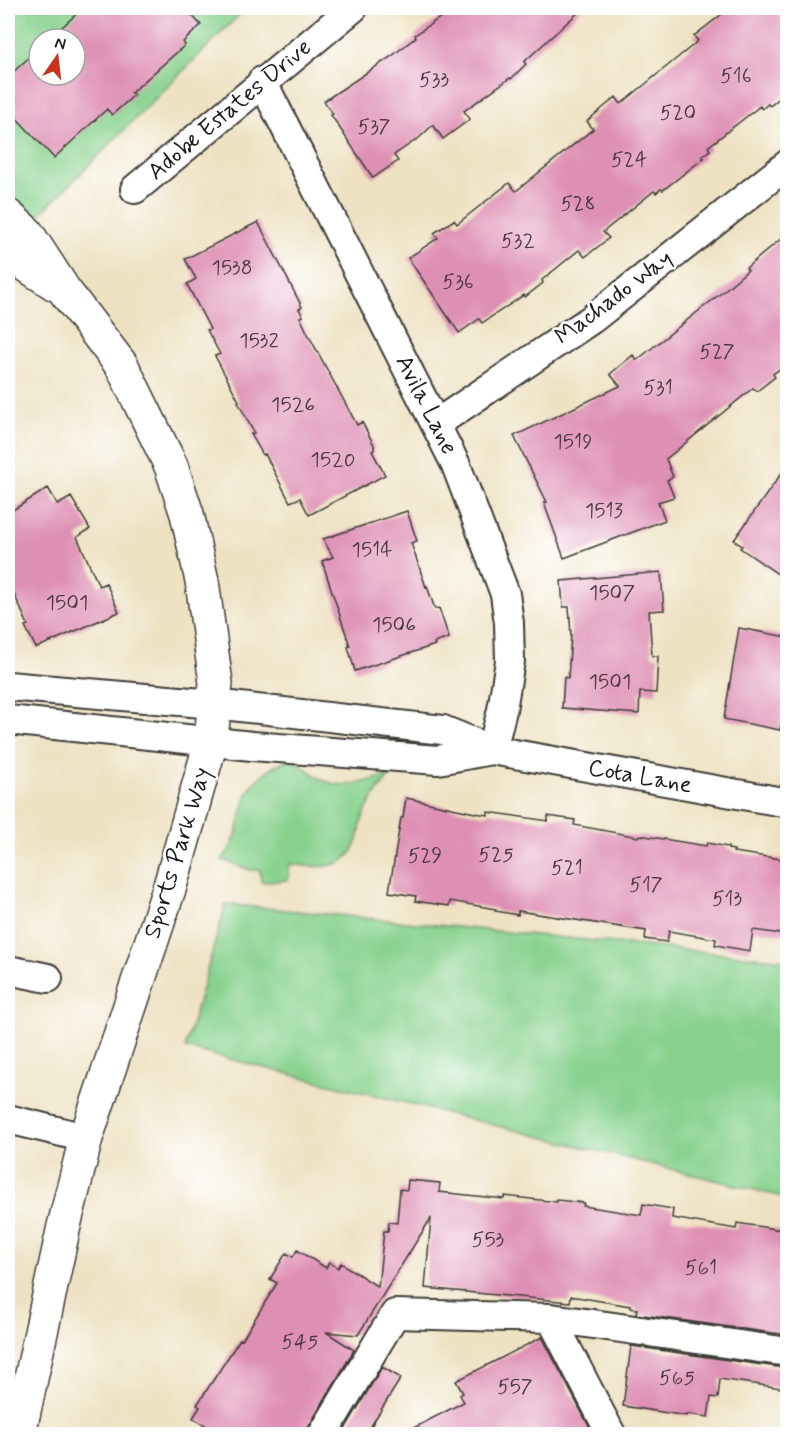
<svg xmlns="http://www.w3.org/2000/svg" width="795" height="1442" font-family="Mynerve,sans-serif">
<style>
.green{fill:#88d28e;stroke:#527755;stroke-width:1.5;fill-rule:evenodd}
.building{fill:#de8fb4}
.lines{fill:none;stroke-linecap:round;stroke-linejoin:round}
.street-casing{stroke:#3c3a35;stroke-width:32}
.secondary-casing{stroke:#3c3a35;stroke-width:36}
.street{stroke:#fff;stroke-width:28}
.secondary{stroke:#fff;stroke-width:33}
.labels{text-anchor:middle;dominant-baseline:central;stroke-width:5;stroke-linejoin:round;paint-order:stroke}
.number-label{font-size:21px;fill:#4c3942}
.street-label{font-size:24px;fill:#1c1c1c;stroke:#fff}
</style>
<rect width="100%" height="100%" fill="#fff"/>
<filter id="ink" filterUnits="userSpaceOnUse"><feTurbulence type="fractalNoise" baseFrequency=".0167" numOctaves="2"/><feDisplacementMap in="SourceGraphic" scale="12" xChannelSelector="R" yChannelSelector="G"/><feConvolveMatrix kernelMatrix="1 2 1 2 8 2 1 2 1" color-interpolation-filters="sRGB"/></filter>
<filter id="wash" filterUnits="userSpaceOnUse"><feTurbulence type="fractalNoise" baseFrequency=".008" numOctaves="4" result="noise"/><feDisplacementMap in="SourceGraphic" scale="24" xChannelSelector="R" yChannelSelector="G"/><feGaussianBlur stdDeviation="1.35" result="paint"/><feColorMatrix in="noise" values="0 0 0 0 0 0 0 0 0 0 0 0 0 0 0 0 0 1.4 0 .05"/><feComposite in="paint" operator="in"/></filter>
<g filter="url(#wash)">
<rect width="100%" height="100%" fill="#eee2c3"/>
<path class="green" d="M8,8h238l-238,238zM39,39h36v36h-36z
M287,759c14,3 21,12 32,19 23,14 48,3 72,-4 -11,14 -21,26 -28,43 -3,8 -3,16 -5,23 -11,32 -41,28 -68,24l-2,16 -27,2 -1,-12h-10l-28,-10c18,-22 16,-38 24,-63 5,-17 26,-30 41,-38z
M226,904l561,56v238l-602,-150z"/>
<g id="blocks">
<path class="building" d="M83,8h102l16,17 -18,17 2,3 -54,48 3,2 -22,20 -5,-6 -53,49 -46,-49v-32l31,-29v27h36v-36h-26z
M454,8h129l-59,54 2,2 -15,15 -1,-1 -46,33 6,8 -27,20 -10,-14 -14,13 -25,17 4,6 -25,17 -42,-63 2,-1 -9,-13 68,-45 24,-19 -1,-2z
M730,8h58v83l-18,15 -2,-2 -6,5 -2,-3 -52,41 2,3 -8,6 2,2 -41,32 -2,-1 -5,4 -2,-2 -51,41 6,6 -24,19 -6,-7 -37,30 1,3 -18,14 -1,-2 -42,28 -3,-4 -20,14 -51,-75 30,-20 -4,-5 20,-13 3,4 52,-41 7,8 77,-62 -6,-8 29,-24 5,7 77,-63 -4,-5z
M258,222l44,85 -3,2 4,7 -3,1 8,17 49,91 5,-3 12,23v5l-2,1 13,24 -76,40 -9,-17 -10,4 -25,-48 -2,1 -12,-21 3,-1 -16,-31 1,-1 -24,-45 5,-2 -13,-24 3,-1 -23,-45 9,-5 -11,-20z
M788,233v130l-15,11 2,3 -18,14 -4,-3 -87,71 7,18 -6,3 7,17 -16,5 7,18 -101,38 -20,-55 3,-1 -33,-66 106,-50 -10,-12 23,-19 4,5 83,-66 28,-24 -2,-2z
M788,464v117l-48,-33 2,-2 -8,-6z
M48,488l10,17 13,-8 19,32 -13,8 22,49 7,-3 13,29 -83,36 -11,-22 3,-1 -20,-45v-67z
M407,511l10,30 -6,2 15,44 1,-1 8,23 4,-1 10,30 -15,5 1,2 -80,26 -7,-24 2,-1 -28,-85 11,-4 -10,-18z
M661,572l3,38 -15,1 3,45h6l-2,37 -16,-1 -1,22 -77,-6 2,-31 4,1 3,-43 -2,-28h-6l-2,-26z
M739,628l49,9v49l-8,44 -56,-11z
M406,798l69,15 13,2v-3l60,9v-5l27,4 -1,5 64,12 1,-2 67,11 1,-3 21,4v2l6,1 -1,2 55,8v75l-35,-5 -3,21 -35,-6 1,-6 -47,-8 -2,11 -22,-3 1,-8 -128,-20v4l-23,-4 1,-2 -46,-8 -1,5 -34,-5 1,-5 -27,-4 12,-74h2z
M408,1180l32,3 -1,9 65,7 1,-3 52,6v-2l27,3 -1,3 58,9 2,-11 30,5 -1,9 64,11 1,-6 51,8v104l-152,-21 1,-5 -7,-1v-2l-59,-10 -1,6 -145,-14 6,-70 -73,117 -32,-3 28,18 -45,76 -2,8h-87l-27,-16 7,-11 -3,-2 43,-66 2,1 35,-57 -7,-4 16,-26 7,4 4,-7 29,18 3,-6 9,6 3,-5 37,24 6,-56h4l1,-9 8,1 3,-34 7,1z
M542,1337l51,97h-191l62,-32 -4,-7 3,-2 -7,-12z
M631,1346l153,22 -3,20 -61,-9 -2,19 -7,-1 -3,20 -20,-3 -1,2 -64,-10z
M382,1367l19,11 -35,56h-24z"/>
</g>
</g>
<g filter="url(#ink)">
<use href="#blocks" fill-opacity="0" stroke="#3c3a35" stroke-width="1.5"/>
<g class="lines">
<g class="street-casing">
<path id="street" d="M262,81l194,384 49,129 4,29 1,38 -8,49 -10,40
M135,189l218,-181
M436,424l156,-105 196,-155
M8,686l206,18 229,26 49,20 296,53
M8,720l244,26 186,14 54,-10
M8,970l40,8
M8,1119l78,19
M551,1318l60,116
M323,1434l72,-120 156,4 237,34"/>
</g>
<g class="secondary-casing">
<path id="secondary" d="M8,216l19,17 37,57 58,76 49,100 16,48 15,67 14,102 -5,59 -41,144 -84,252 -22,88 -45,208
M8,253l47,31"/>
</g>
<use href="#street" class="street"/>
<use href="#secondary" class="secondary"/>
</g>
</g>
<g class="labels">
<g class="number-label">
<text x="736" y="76">516</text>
<text x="434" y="80">533</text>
<text x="678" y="113">520</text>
<text x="374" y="127">537</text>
<text x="629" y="160">524</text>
<text x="578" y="204">528</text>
<text x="518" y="241">532</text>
<text x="232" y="268">1538</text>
<text x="458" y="282">536</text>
<text x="259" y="341">1532</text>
<text x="717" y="352">527</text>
<text x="658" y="388">531</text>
<text x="293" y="405">1526</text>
<text x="573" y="442">1519</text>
<text x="333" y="460">1520</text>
<text x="604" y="511">1513</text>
<text x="372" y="550">1514</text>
<text x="612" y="593">1507</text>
<text x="67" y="603">1501</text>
<text x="394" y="625">1506</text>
<text x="610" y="682">1501</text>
<text x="496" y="855">525</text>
<text x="425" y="856">529</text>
<text x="567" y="868">521</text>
<text x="646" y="885">517</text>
<text x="727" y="899">513</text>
<text x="488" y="1240">553</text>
<text x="701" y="1268">561</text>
<text x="300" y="1342">545</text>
<text x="677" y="1378">565</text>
<text x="515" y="1387">557</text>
</g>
<g class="street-label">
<text transform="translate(230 110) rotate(-40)">Adobe Estates Drive</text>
<text transform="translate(614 298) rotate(-37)">Machado Way</text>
<text transform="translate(426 405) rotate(63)">Avila Lane</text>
<text transform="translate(640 777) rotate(10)">Cota Lane</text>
<text transform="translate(178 853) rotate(-73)">Sports Park Way</text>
</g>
</g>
<rect width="795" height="1442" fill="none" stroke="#fff" stroke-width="30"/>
<g transform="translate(57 57) rotate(14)"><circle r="28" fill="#ffffff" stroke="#a4a4a4" stroke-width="1.5"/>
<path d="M0-4.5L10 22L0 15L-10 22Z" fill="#c8321e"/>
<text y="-9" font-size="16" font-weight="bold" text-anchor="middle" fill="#1c1c1c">N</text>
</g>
</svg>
